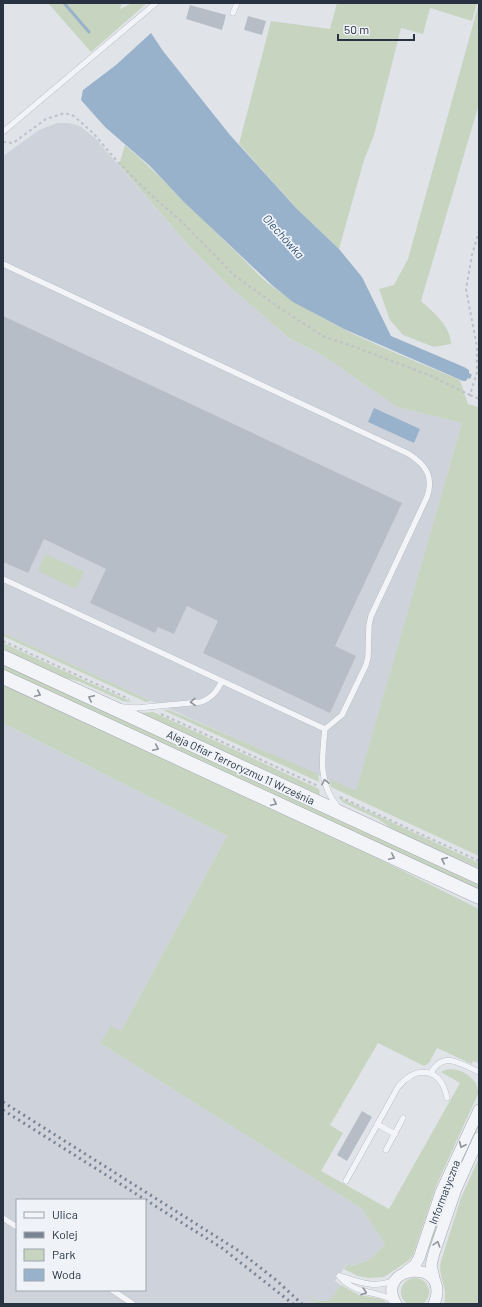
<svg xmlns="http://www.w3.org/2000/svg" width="482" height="1307" font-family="Barlow,sans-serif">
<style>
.built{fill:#ced3db;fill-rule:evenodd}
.green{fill:#c6d4c0}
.water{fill:#99b2cb}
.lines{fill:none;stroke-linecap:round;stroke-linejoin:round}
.stream{stroke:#99b2cb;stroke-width:3}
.building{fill:#b7bdc6}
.service-casing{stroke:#a5abb3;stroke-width:6}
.minor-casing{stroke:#a5abb3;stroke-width:12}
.tertiary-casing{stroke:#a5abb3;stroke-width:15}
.path{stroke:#bec2c8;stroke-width:2;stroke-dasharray:3 3;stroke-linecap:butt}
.service{stroke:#f3f4f7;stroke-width:5.5}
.minor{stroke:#f3f4f7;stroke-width:11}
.tertiary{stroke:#f3f4f7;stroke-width:14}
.rail{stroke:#788394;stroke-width:3;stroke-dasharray:2 4;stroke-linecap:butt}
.oneway{stroke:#8e939c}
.labels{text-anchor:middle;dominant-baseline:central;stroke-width:3.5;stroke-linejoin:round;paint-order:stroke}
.street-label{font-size:11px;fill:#283241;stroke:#eff3f7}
.water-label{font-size:12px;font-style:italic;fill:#305177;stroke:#eff3f7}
</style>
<rect width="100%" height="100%" fill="#e0e4e9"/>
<path class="built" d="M57,123h12l11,3 15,12 94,108 41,41 59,51 33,17 75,52 65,16 -106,369 -205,-91 -148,-68v-477l36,-26z
M3,723l224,113 -106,195 -21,12 261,165 24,36 -14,15 -20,7 -4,-2 -12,17 6,4 -11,15 -12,1 -9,-5 7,8h-313zM17,1200h128v90h-128z"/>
<path class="green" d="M48,3h74l-2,6 12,-6h15l-56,49z
M337,3h140l-5,18 -42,-13 -7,26 -22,-6 -27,107 -10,25 -25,89 -43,-41 -57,-64 32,-123 59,8z
M479,3v101l-58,197c13,12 29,24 30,43l-17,3 -31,-12 -13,-15 -11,-31 15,-4 14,-26z
M125,145c38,33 73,70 109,105 13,12 25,27 39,37 57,41 123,66 187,93l8,24 11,3v449l-148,-69 -2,-8 27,12 106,-368 -65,-16 -75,-52 -33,-17 -59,-51 -41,-41 -70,-81z
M46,554l38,18 -8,17 -38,-18z
M3,633l148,68 -5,1 -143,-66z
M3,643l129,59 -9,-1 -45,-20 -17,-4 -58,-27z
M3,663l476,219v9l-476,-220z
M3,685l366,169 110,55v154l-6,-2 -1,3 -35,-16 -8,15 -5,3 -46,-23 -48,82 13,8 -22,38 68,38 71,-126 -19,-11c13,-9 39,5 37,22l-42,92 -23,69 -5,6 -24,16 -15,1 -11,-2 -14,-7 4,-5 4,2 19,-7 14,-15 -24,-36 -261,-165 11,-17 10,5 106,-195 -224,-113z
M163,710h6l149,64 1,8z
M153,712l166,77 1,6 -180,-82z
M338,797l141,66v5l-82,-36 -19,-13 -34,-16z
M479,1119v7l-30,67 -19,55 -2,-1 18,-55z
M479,1158v146h-35c5,-17 -7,-27 -3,-43l20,-63z
M401 1292a14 14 0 1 1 28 0a14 14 0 1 1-28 0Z
M341,1285l18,10 23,4 7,5h-73l-9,-9 11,6 12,-1z"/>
<path class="water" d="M151,33l12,18 67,84 66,73 43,41 23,28 29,59 73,31 5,3v3l3,2 -2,4 -2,-1 -2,3h-3l-119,-52 -51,-27 -20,-16 -89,-84 -34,-36 -45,-39 -24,-27 2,-10 33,-25z
M374,408l46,21 -6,14 -46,-21z"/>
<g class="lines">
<path class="stream" d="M64,3l25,29"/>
</g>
<path class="building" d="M190,5l36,10 -4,15 -36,-11z
M248,16l18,5 -4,14 -18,-5z
M3,316l399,187 -67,143 21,10 -26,57 -127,-60 15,-32 -31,-15 -13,28 -16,-7 -3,6 -65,-30 16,-34 -62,-30 -16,34 -25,-11z
M362,1111l10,6 -25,44 -10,-6z"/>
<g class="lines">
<g class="service-casing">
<path id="service" d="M233,13l4,-10
M4,131l152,-128
M3,264l406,190c17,11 25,23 18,43l-56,119 -2,9 -1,32 -2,8 -24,50 -17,14c-3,28 -7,55 13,78
M3,579l322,150
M122,707l14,1 65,-6c11,-4 16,-11 21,-21
M431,1073c12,-23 30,-9 48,-1
M377,1124l18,10
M386,1150l17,-32
M346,1181l52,-94c19,-23 43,-19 49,11
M3,1218l14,9
M339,1276c17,19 34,14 54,24
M339,1276c23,6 33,13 57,4
M112,1290l21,14"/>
</g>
<g class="minor-casing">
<path id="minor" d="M407,1271l8,-6 4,-7 22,-66 38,-82
M435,1282l-4,-17 3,-12 22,-64 23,-51
M396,1304c-23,-40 57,-47 38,0"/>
</g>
<g class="tertiary-casing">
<path id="tertiary" d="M3,657l476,220
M3,677l476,220"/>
</g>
<path class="path" d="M3,142l10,1 33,-24 19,-6 9,3 20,18 23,27 34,34 31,27 53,54 49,35 39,25 32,11 76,29 39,19 7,-23v-25l-11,-58 6,-34 7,-24
M470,395l9,4
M3,641l126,58
M161,714l157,72
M340,797l139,64"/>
<use href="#service" class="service"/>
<use href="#minor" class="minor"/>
<use href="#tertiary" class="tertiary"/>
<path class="rail" d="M3,1102l236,149 37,29 26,24
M3,1110l219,138 71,56"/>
</g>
<defs><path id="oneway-chevron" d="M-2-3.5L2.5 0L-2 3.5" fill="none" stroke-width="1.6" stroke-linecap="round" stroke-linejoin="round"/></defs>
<g class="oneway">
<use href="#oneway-chevron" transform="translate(38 694) rotate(25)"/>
<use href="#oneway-chevron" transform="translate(91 698) rotate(-155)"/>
<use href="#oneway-chevron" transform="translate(193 702) rotate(175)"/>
<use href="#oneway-chevron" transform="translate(156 748) rotate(25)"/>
<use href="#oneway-chevron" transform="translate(325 782) rotate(-102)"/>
<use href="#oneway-chevron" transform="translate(274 803) rotate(25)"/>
<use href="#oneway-chevron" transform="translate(392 857) rotate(25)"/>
<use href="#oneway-chevron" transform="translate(444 860) rotate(-155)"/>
<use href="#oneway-chevron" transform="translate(462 1145) rotate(115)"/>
<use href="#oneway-chevron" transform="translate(437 1244) rotate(-73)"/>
<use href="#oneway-chevron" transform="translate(364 1292) rotate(17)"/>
</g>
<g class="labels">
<g class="street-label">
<text transform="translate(241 767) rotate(25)">Aleja Ofiar Terroryzmu 11 Września</text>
<text transform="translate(444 1192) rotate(-69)">Informatyczna</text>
</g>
<g class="water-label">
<text transform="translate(284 236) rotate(48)">Olechówka</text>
</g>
</g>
<rect width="482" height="1307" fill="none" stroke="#283241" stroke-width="8"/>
<rect x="16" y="1199" width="130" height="92" fill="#eff3f7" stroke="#9fa6ae"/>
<rect x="24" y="1212" width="20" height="6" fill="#f3f4f7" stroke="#9fa6ae"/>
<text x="52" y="1219" font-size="12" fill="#283241">Ulica</text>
<rect x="24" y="1232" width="20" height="6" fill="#788394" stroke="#9fa6ae"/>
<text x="52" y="1239" font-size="12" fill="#283241">Kolej</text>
<rect x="24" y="1249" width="20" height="12" fill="#c6d4c0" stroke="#9fa6ae"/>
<text x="52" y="1259" font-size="12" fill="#283241">Park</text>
<rect x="24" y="1269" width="20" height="12" fill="#99b2cb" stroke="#9fa6ae"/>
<text x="52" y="1279" font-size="12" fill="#283241">Woda</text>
<path d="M338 34v6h76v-6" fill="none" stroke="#283241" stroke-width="2"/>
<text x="344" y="34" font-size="12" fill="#283241" stroke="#eff3f7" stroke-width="3" paint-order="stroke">50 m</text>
</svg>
